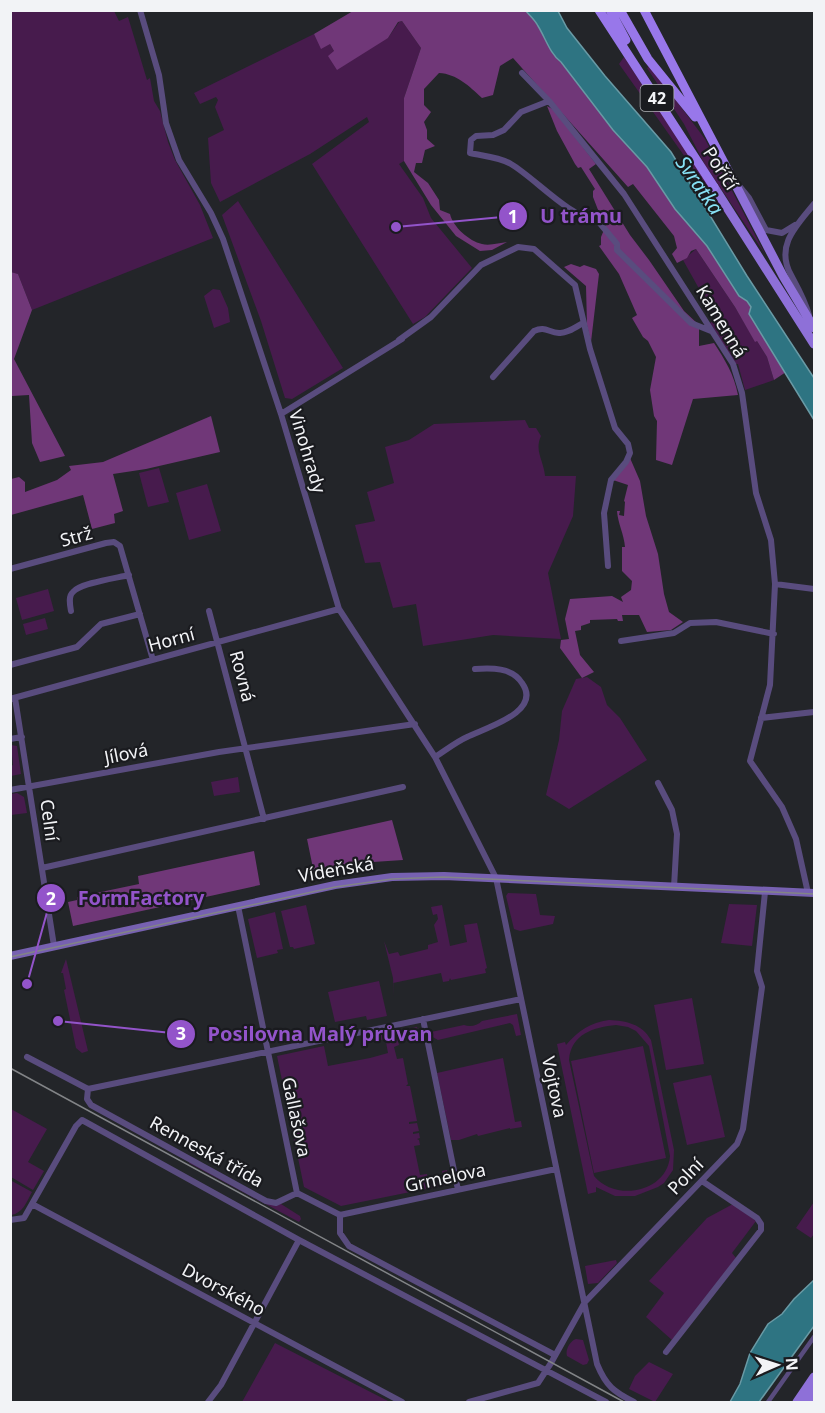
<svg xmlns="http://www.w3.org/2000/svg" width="825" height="1413" font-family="'Noto Sans',sans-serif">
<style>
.green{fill:#471b4d;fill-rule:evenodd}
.forest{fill:#703778}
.water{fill:#2e7482;stroke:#699aa5;stroke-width:1.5}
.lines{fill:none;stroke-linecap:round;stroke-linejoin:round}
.pedestrian{stroke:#594c7e;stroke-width:4.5}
.minor{stroke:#594c7e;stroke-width:6}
.secondary{stroke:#7761b1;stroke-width:8}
.primary{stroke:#8e70d8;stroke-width:9}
.trunk{stroke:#9877ea;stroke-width:9}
.tram{stroke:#828487;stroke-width:1.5}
.labels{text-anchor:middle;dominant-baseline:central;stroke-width:4.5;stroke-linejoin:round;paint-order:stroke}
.shield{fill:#1a1b1f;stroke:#b1b2b6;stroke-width:1.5}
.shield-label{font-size:16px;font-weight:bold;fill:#f2f3f6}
.street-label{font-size:18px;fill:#f2f3f6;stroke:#1a1b1f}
.water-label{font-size:20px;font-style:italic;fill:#87e1f5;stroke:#1a1b1f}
.leader{fill:none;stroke:#9354ca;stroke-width:2}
.callout-dot{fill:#9354ca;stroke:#1a1b1f;stroke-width:2}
.mark-label{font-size:18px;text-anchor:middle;font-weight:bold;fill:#fff}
.callout-label{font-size:20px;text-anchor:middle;font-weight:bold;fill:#9354ca;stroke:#1a1b1f;stroke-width:4.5;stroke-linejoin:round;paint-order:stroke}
</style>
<rect width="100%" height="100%" fill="#232529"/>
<path class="green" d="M10,11h104l5,10 9,-4 19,63 3,-2 4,23 6,10 8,31 7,18 25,45 13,33 -181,72 -14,-36 -7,-2z
M402,21l19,27 -17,50v63l-5,3 24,34 8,20 41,50 -47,49 -12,7 -101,-160 57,-42 -2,-5 -57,37 -90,48 -9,-19 -3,-45 16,-8 -9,-23 3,-7 -2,-3 -16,7 -6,-11 120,-59 5,9 11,1 4,7 54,-13 11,-16z
M624,57l137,207 -142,-200z
M650,66l55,73 60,115 -60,-89 -21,-41 -37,-56z
M238,201l105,167 -51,31 -7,-1 -24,-77 -39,-106z
M696,249l39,58 20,34h2l10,16 7,23 -29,10 -7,-26h-2l-26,-41 6,-4 -33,-59z
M213,289l7,1 8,18 2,14 -16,6 -10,-32z
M525,420l4,8h7l5,8c-7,15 3,25 4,40h31l-3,40 -25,57 13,66 -68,-4 -70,11 -7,-42 -23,4 -13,-46 -15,1 -10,-38 20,-4 -8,-29 27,-9 -9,-36 24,-7 25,-16z
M159,468l10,34 -21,5 -9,-34z
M207,484l14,47 -32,9 -13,-47z
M48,589l6,22 -32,9 -6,-22z
M45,618l3,11 -22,6 -3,-11z
M587,677l14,10 6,18 13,13 27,42 -78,49 -23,-14 13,-55 3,-29 14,-32z
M11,745l6,1 4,28 -10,2v-10l2,-1z
M238,777l2,15 -26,4 -3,-14z
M17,793l7,4 3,16 -16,2v-21z
M508,893l28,1 4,21 15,1 -2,8 -33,7 -6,-2 -8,-33z
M729,904l28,1 -5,41 -31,-3z
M306,905l9,39 -21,5 -1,-2h-3l-9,-36z
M442,905l8,41 17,-4 -3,-17 13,-2 10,45 -2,1 1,4 -35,7 -1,-2 -1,3 -6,1 -2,-9 -48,10 1,14 -1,-19 -9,-37 5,13 9,-2 2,4 28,-7v-4l10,-3 -4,-17 4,-6 -1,-5 -4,1 -2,-8z
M275,912l8,37 -6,1 1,3 -21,5 -9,-39z
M66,959l22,92 -6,2 -6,-5 -12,-58 2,-1 -3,-16h-2z
M379,981l8,35 -20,4 -1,-4 -31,6 -7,-30z
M692,998l12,66 -38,6 -12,-65z
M517,1014l4,21 -5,1 -3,-11 -3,-2 -72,17 -9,-5 2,-3 33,-7c6,2 13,1 18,-4z
M609,1020c18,1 33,4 42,20l23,110 -1,20 -9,13 -6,4 -23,9h-20l-19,-9v5l-8,2 -31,-150 8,-2 1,3c13,-15 24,-22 43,-25zM616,1025l12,2 8,4 13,15 21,110c-3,37 -55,46 -76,20l-25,-116c2,-26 25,-33 47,-35z
M417,1027l3,14 -5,1 -2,-9 -16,3 2,9 -5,2 3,12 6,-1 5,26 -2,2h4l7,35 -8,1v2l8,-1 2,8 -6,1v2l6,-1 1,5 -3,1 2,1 1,5 -6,1 6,29 7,-1 2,10 15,-3 -2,-10 5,-1 3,14 -109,22 -37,-19 -27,-131 47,-10 4,20 42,-8 18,-5 -2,-11 3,-4 -12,3 -1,-6z
M643,1046l23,112 -72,15 -23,-112z
M503,1058l12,64 6,-1 1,6 -12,2v-1l-32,8 -1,-2 -18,6h-8l-14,-67z
M711,1075l14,62 -38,8 -14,-62z
M11,1109l36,20 -19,33 16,9 -11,19 -22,-13z
M190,1161l85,44 6,-1 19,12 1,3 -2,3 -110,-59z
M10,1180l22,12c-6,11 -9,21 -21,23z
M814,1202v32l-3,4 -15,-10z
M733,1204l23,17 -24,32 4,5 -64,82 -26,-23 18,-24 -15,-12 58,-63z
M616,1260l1,3 -19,20 -10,1 -3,-18z
M576,1339l7,1 6,20 -2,4 -4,1 -16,-9c-2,-6 3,-15 9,-17z
M275,1343l115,59h-148z
M649,1362l24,12 -18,28 -26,-13 6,-13z"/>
<path class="forest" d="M353,11h173c4,5 9,9 12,15 7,11 12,28 23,36l52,68 34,37 29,42 31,37 32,50 8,5 4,6 -2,7 37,58 -12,8 -7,-23 -10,-16 -2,1 -20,-35 -39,-58 -5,2 -4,7 -10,5 -5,-9 5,-6 -3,-12 -41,-52 -5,3 -115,-129 -13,8 -7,29 -11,3c-13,-12 -25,-24 -43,-25l-15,16v16l7,7 -7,10 3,8v9l8,7 -10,4 -3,13h-6l-2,9 14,11 11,17 1,10 10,4c3,13 19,27 32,30 7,2 18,-1 25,-2l-15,8 -12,1 -24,-15 -25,-31 -27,-44v-63l17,-50 -19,-27 -4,1 -10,16 -51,32 -9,-14 6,-5 -4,-7 -9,5 -7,-15z
M547,106l7,4 42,54 -7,5 41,66 19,25 35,51 15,14v21l15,-3c11,17 20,31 24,52l-45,4 -21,66 -16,-5 1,-39 -3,-5 -4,-26 6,-33 -8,-16 -5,-4 -11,-19 5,-3 -18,-41 -20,-28 2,-1v-8l5,-12 -8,-7 2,-3 -7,-18v-6l2,-2 -14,-22 -3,1 -3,-4 -18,-33z
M571,264l9,3 4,-2 12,4 3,5 -8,68 -4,-17 -1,-39 -22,-19z
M11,272l7,2 14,36 -18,49 51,97 -25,6 -8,-19 -3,-48 -17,1z
M211,416l9,36 -74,17 -33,5 10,37 -9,3 1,9 -23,6 -9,-34 -72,20v-36l8,-2 6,5v10l32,-12 14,-10 -2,-4 34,-4z
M630,458l10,23 6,35 12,38 6,40 5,18 14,10 -12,8 -24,2 -8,-17h-17l1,6h-5l-1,-2 -27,1v3l-9,3v4l-6,1 5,24 14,17 -12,6 -22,-30 1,-8 8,-1 -4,-20 5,-20 42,-3 11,6 -2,-5 10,-7 1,-9 -10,-10v-24h3c-1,-13 -7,-23 -8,-36h3l-1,4 5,1 1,-14 -1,-1 4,-16 -15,-5z
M392,820l11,40 -30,2 -59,11 -7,-34z
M254,851l6,34 -187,41 -5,-24 9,-2v-3l62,-13 -1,-8z"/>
<path class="water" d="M526,11h32l9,17 38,48 66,76 76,124 67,102v42l-65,-106 2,-7 -4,-6 -8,-5 -32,-50 -32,-37 -28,-42 -34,-37 -52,-68c-11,-8 -16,-25 -23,-36 -3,-6 -8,-10 -12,-15z
M814,1280v46l-55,76h-29l10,-18 10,-31 18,-29 14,-10 12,-15z"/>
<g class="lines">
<path class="pedestrian" d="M768,1402l46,-65"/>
<path class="minor" d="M140,10l19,65 7,48 13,37 32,53 12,26 58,175 58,195 96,148 61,121 101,486c9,22 17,28 37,38
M522,73l27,28 75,93 109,170 9,29 14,100 15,47 4,44 -5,101 -20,76 32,46 14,32 12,54
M549,101l-28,11 -17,18 -11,5 -17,1 -5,4 -1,13c13,3 30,4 41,11 25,15 58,53 87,57l19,23v6l74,73 20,8
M740,187l9,11 17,32 16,3 13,-8
M809,315c-4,-15 -11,-27 -18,-40 -16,-29 5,-49 23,-71
M399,340l32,-23 50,-52 37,-18 16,2 41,36 15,64 25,79 13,16 2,9 -4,9 -15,18 -7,33 4,53
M493,377l41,-46c11,-5 14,1 25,2 7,1 17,-6 24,-10
M281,414l121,-75
M10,569l96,-26 8,-1 6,4 33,114
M775,584l39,5
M71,611c-1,-6 -3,-15 2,-19 7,-9 44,-14 56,-17
M209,611l55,208
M621,641l53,-8 16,-10 26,-1 58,12
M10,665l67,-18 24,-23 39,-10
M15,698l39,248
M10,699l329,-90
M761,718l53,-6
M10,739l12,-2
M435,757c11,-7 21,-15 32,-20 18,-9 76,-25 55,-54 -10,-16 -31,-15 -47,-14
M658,783l14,27 5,24 -3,53
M10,790l209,-38 196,-28
M42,868l361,-81
M238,906l59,287
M423,1019l35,171
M27,1057l61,32
M88,1089l433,-90
M88,1089l-1,10 4,6 175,96 10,2 21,-10
M297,1193l43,22
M32,1204l370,198
M340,1215v18l9,13 206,109
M340,1215l216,-46
M10,1220l14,-2 52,-92 6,-6 217,120 307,162
M666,1352l95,-122v-6l-4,-6 -55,-37
M208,1402l13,-17 78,-145
M469,1402l69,-19 13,-20 34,-61 152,-158 6,-15 19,-142 -5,-16 8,-79"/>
<path class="secondary" d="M10,956l325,-71 57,-8 52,-1 370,17"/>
<path class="primary" d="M732,178l51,98 31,52
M714,187l100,157
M797,1402l17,-25
M807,1402l7,-11"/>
<path class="trunk" d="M599,10l115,177
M610,10l16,30
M620,10l28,49 47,58
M644,10l88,168"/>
<path class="tram" d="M10,957l325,-70 57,-8 51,-2 371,17
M10,1068l614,334"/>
</g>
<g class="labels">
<rect class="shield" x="640.5" y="85" width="33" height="26" rx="4.5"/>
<g class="shield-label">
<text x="657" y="98">42</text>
</g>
<g class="street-label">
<text transform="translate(721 168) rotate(57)">Poříčí</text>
<text transform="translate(722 321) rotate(59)">Kamenná</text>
<text transform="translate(308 451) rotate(73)">Vinohrady</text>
<text transform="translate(76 536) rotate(-15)">Strž</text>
<text transform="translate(171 639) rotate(-15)">Horní</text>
<text transform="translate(243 676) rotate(75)">Rovná</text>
<text transform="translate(126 753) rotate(-11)">Jílová</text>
<text transform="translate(50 820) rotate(82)">Celní</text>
<text transform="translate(336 869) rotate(-10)">Vídeňská</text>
<text transform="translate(555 1087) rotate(78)">Vojtova</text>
<text transform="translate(297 1117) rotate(78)">Gallašova</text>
<text transform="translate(207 1151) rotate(29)">Renneská třída</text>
<text transform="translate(685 1176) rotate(-46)">Polní</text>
<text transform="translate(445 1177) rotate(-12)">Grmelova</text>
<text transform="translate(224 1289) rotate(28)">Dvorského</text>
</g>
<g class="water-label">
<text transform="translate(700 185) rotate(55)">Svratka</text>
</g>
</g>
<path class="leader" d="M396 227L513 216M27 984L51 898M58 1021L181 1034"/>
<g class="callout-dot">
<circle cx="396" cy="227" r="6"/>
<circle cx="27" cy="984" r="6"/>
<circle cx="58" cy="1021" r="6"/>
<circle cx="513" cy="216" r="15"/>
<circle cx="51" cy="898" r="15"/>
<circle cx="181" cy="1034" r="15"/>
</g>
<g class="mark-label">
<text x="513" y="223">1</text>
<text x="51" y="905">2</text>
<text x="181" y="1040">3</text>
</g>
<g class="callout-label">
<text x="581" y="223">U trámu</text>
<text x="141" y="905">FormFactory</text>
<text x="320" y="1041">Posilovna Malý průvan</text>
</g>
<rect width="825" height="1413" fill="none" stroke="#f2f3f6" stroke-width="24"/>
<g transform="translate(777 1365) rotate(87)" stroke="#1a1b1f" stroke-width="4.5" paint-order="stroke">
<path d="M0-4.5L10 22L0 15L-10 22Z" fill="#f2f3f6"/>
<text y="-9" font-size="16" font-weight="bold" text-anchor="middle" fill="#f2f3f6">N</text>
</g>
</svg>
